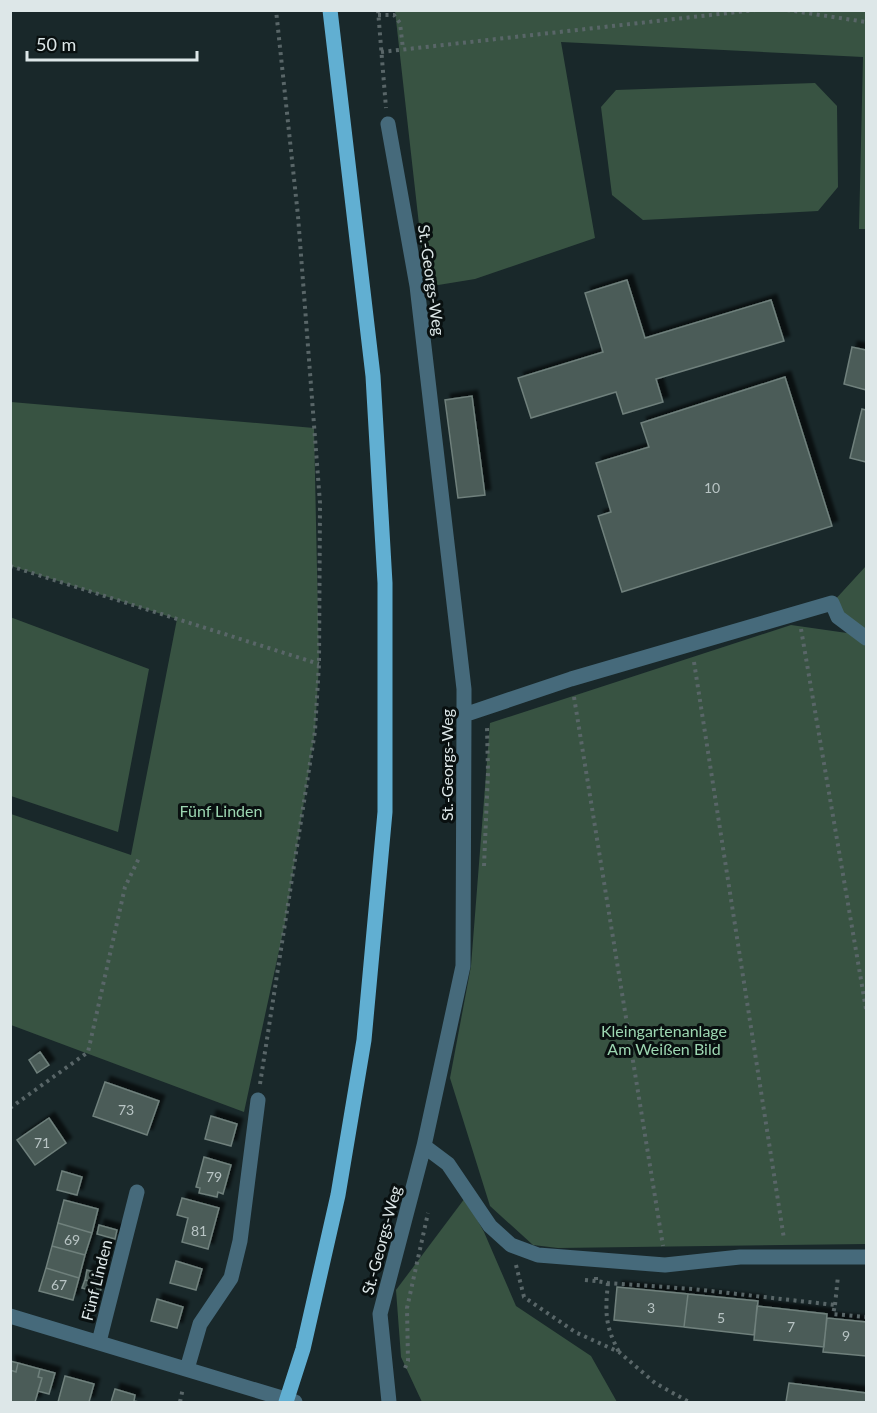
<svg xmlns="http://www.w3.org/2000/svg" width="877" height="1413" font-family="Lato,sans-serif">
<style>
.green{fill:#385342}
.building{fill:#4b5c58;stroke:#6f807c;stroke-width:1.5;filter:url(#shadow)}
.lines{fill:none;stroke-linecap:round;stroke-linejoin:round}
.path{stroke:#596668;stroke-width:4;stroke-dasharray:3 4.5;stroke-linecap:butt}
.minor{stroke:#466a7b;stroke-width:15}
.major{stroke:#61afd2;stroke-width:15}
.labels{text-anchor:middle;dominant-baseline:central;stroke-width:6;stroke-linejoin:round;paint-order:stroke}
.number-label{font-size:14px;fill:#b8c4c4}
.street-label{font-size:16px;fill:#dde7e8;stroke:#091010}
.park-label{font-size:16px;fill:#9cd6b1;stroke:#091010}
</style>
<defs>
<filter id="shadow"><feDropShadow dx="5.5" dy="-5.5" stdDeviation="1.5" flood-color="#0009"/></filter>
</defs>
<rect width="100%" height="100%" fill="#19282a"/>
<path class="green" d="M395,11h471v218h-7l4,-172 -302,-15 34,196 -120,41 -49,8z
M815,83l22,23 1,81 -20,24 -175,9 -31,-25 -11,-88 15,-17z
M11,402l303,26 5,236 -4,67 -30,192 -41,189 -233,-87v-211l120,41 46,-236 -166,-53z
M866,566v72l-34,-35z
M10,617l139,52 -31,163 -107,-36z
M791,625l63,9 12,11v599l-308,4 -25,-3 -43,-39 -40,-128 21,-112 19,-243z
M465,1198l19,34 32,74 75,50 26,46h-195l-21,-45 -5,-67z"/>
<path class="building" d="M627,280l18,58 126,-38 13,41 -128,38 7,23 -40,12 -7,-22 -85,26 -13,-40 85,-26 -18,-59z
M852,347l14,3v40l-22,-6z
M785,377l47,149 -210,66 -24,-76 13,-4 -15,-49 53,-16 -8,-24z
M472,396l13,99 -27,3 -13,-98z
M862,409l4,1v52l-16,-4z
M40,1052l9,13 -12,8 -8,-13z
M105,1082l54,19 -12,34 -54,-19z
M211,1116l26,8 -6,22 -26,-7z
M49,1118l17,25 -31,22 -18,-25z
M204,1157l27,8 -8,29 -5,-2 -1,5 -18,-4 1,-5 -4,-1z
M62,1171l20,6 -5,18 -20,-5z
M182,1198l37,10 -11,41 -26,-7 6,-24 -11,-3z
M64,1200l34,9 -6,24 -34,-10z
M58,1223l34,10 -7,22 -33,-9z
M99,1225l18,5 -2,9 -18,-5z
M52,1246l33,9 -6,23 -33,-10z
M176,1261l26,8 -6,21 -26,-7z
M46,1268l33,10 -6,22 -34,-9z
M87,1270l18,5 -3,9 -17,-4z
M85,1280l17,4 -2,9 -18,-5z
M617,1287l71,7 -4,33 -70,-7z
M688,1294l70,7 -4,34 -70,-8z
M157,1299l26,8 -6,21 -26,-7z
M757,1306l70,8 -3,33 -70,-7z
M827,1318l39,4v34l-43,-4z
M10,1361l8,2 -2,9 -6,-2z
M18,1363l22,6 -2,8 4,1 -7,24h-25v-32l6,2z
M40,1369l15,4 -6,21 -11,-3 4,-13 -4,-1z
M65,1376l29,8 -5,18h-31z
M789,1383l77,10v9h-80z
M115,1389l20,6 -1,6 5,1h-28z"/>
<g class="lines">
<path class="path" d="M378,10l8,98
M787,10l79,12
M378,15h16l6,8 3,26
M381,52l374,-42
M10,566l309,98
M801,629l65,380
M694,662l90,577
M574,697l89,549
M484,866l4,-94 -1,-45
M260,1084l55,-353 4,-67 1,-161 -22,-287 -22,-206
M10,1108l78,-56 37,-165 14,-29
M516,1265l8,32 51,35 44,20 36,31 34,19
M596,1277v4l12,2 85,6 142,16 -2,9 33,3
M585,1280l11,1
M608,1283c-3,29 -3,43 11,69
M835,1305l3,-29
M405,1368l3,-7 -1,-53 21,-95
M180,1402l3,-14"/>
<path class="minor" d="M388,124l29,162 47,403v26l-1,251 -39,180 -44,168 9,88
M464,715l107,-36 261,-76 6,14 28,21
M424,1146l24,18 42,62 21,19 27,10 127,10 75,-8h126
M10,1316l285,86
M99,1342l38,-150
M187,1369l13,-45 31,-46 9,-37 18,-141"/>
<path class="major" d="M286,1402l17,-53 35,-154 26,-155 21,-228v-229l-12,-207 -43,-366"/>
</g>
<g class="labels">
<g class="number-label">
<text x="712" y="487">10</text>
<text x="126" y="1109">73</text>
<text x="42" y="1142">71</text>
<text x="214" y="1176">79</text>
<text x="199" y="1230">81</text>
<text x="72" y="1239">69</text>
<text x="59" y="1284">67</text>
<text x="651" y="1307">3</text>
<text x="721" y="1317">5</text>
<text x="791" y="1326">7</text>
<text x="846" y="1335">9</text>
</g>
<g class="street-label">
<text transform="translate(432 280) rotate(82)">St.-Georgs-Weg</text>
<text transform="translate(446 765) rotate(-90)">St.-Georgs-Weg</text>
<text transform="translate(381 1240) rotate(-75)">St.-Georgs-Weg</text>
<text transform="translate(96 1280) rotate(-76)">Fünf Linden</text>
</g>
<g class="park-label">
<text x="221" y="810">Fünf Linden</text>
<text x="664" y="1030">Kleingartenanlage<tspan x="664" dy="18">Am Weißen Bild</tspan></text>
</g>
</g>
<rect width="877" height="1413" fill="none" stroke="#dde7e8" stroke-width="24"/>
<path d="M27 51v9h170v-9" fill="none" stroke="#dde7e8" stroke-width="3"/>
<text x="36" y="51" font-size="18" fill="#dde7e8" stroke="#091010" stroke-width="4.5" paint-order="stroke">50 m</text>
</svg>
